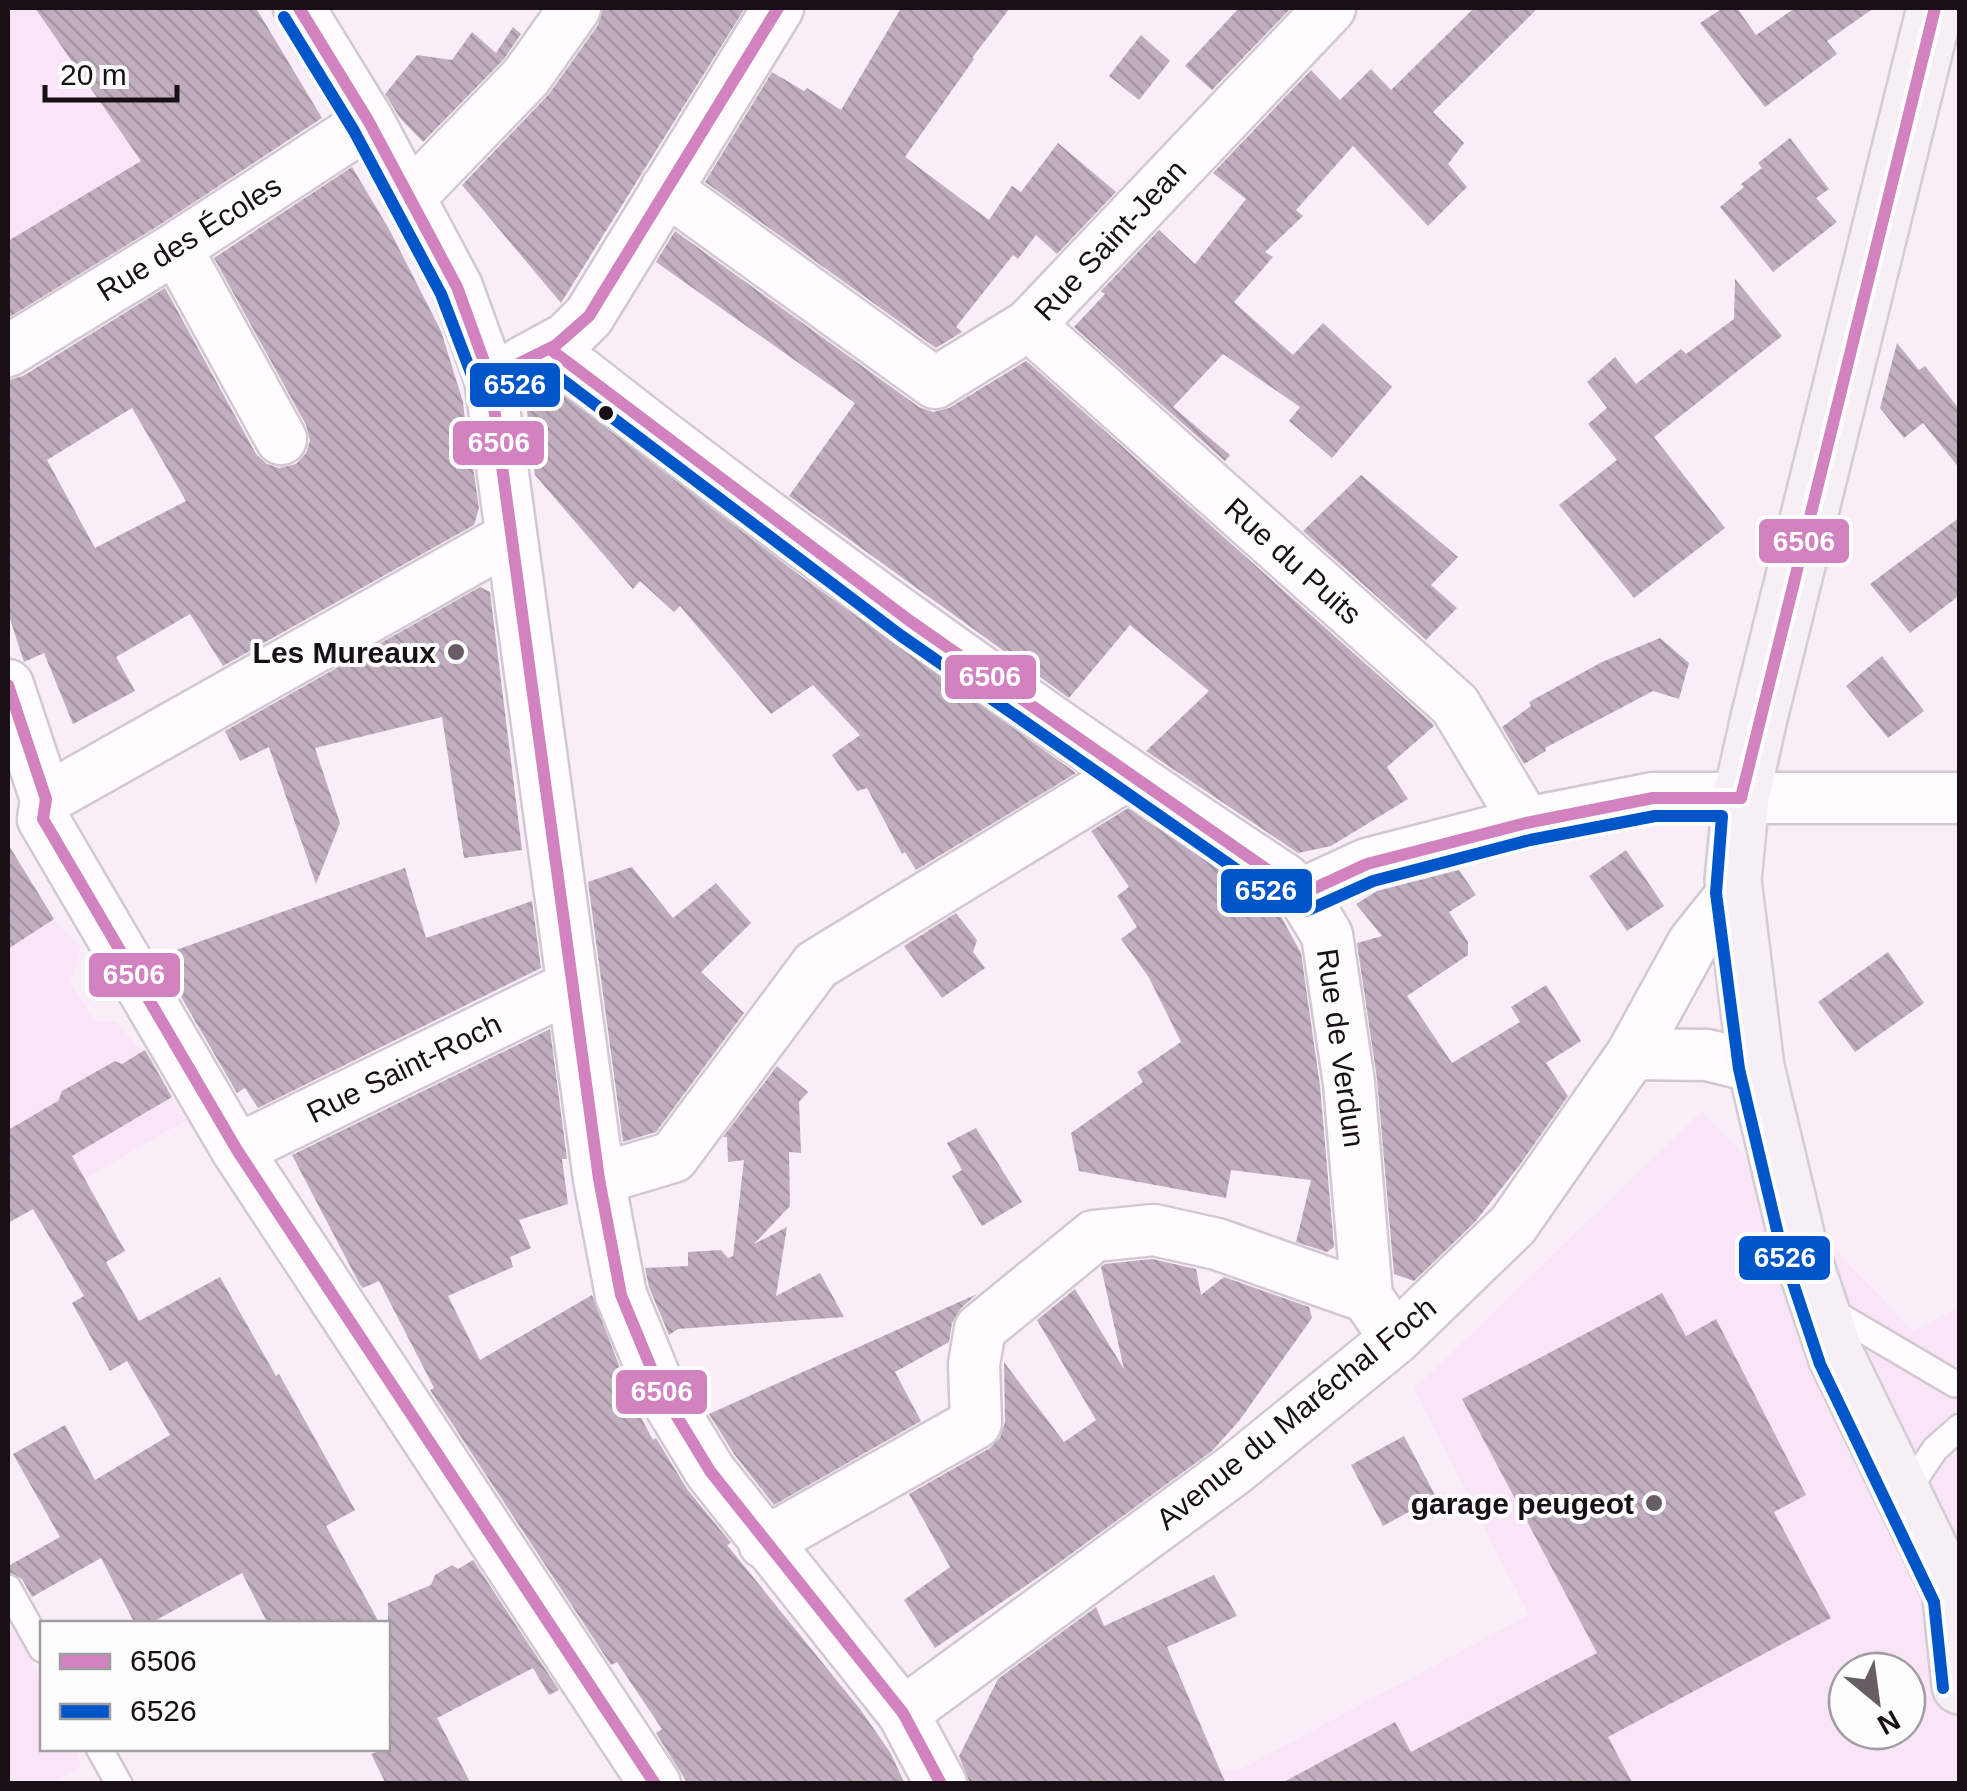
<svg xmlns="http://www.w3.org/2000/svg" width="1967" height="1791" font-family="Helvetica,sans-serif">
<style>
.built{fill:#fae4f7;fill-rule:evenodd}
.building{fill:url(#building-back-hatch);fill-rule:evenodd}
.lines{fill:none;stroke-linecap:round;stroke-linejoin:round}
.lane-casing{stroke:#d3c8d1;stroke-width:30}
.street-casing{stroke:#d3c8d1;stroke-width:55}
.primary-casing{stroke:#d3cdd3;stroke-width:60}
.lane{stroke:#fefcfe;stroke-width:25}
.street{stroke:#fefcfe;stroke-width:50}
.primary{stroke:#f6eff5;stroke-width:55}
.bus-1-casing{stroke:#fdfdfd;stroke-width:20}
.bus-2-casing{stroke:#fdfdfd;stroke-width:20}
.bus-1{stroke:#d282be;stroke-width:12}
.bus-2{stroke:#0055c8;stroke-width:12}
.bus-dot{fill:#181016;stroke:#fdfdfd;stroke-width:4}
.poi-dot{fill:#675d65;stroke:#fdfdfd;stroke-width:4}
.labels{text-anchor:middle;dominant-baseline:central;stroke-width:8;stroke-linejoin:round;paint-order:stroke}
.street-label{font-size:30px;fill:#181016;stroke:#fdfdfd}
.poi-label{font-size:30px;font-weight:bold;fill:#181016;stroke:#fdfdfd;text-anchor:end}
.line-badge{stroke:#fdfdfd;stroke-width:4}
.badge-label{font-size:28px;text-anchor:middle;font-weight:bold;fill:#fff}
</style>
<defs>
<pattern id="building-back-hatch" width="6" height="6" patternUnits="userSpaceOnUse" patternTransform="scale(2.5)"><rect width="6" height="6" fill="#c0aebe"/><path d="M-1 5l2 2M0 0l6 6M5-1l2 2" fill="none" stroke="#a495a3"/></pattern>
</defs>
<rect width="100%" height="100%" fill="#f9edf8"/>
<path class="built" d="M8,8h140l40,125 36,58 -216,144z
M18,878l14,5 22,36 27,28 -11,35 19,31 9,9h18l26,30 44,68 -178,103v-339z
M1702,1111l211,220 46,-24v476l-843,1 127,-16 286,-153 -115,-226zM1847,1671h60v60h-60z
M8,1610l34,73v65l32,1 5,10 1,8 -29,16h-43z"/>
<path class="building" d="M35,8h221l66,110 -161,106 -153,94v-77l133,-80z
M603,8h142l-184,295 -99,-118 87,-91 49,-69z
M901,8h109l-38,50 2,1 -69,98 84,63 23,-34 9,6 37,-49 58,49 -59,62 -21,-19 -18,24 -5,-4 -57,72 6,5 -26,16 -231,-166 67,-110 32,19 3,-3 34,22z
M1239,8h52l-79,82 -27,-24z
M1474,8h64l-105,104 31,31 -16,21 19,23 -39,39 -75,-80 -57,64 7,6 -38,36 8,5 -39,45 59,53 30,-32 69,64 -60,71 -43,-37 11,-14 -77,-53 -50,53 57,48 -5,6 -151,-134 31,-33 -4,-3 58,-61 36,34 51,-65 -33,-26 98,-103 29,30 31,-31 20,21z
M1723,8h14l19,27 39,-27h79l-47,33 10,13 -72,53 -65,-84z
M513,27l8,7 -17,25 -81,83 -23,-24 -15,-24 32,-39 35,5 20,-28 24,21z
M1141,35l29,26 -31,39 -30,-24z
M1790,138l39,51 -13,9 21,24 -64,50 -53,-65 24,-20 -3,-3 21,-16 -4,-5z
M352,167l37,62 52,102 22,71 7,61 2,-2 7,47 -5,17 -251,141 -33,-52 -74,43 19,34 -62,33 -29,-71 -20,9 -16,-49v-233l15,-4 142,-88 91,166 11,10 12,4 17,-4 10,-11 4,-12 -4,-16 -92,-167zM132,408l54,93 -91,47 -48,-88z
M675,231l244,176 14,5 16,-4 77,-47 4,3 403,360 1,2 -47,41 21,32 -77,47 -33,7 -152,-102 63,-60 -79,-66 -61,73 -280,-202 66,-93 -199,-141z
M1735,279l47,57 -128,101 71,91 -91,70 -75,-93 58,-45 -29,-36 19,-16 -20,-26 28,-25 21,27 45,-35 5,5 48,-35z
M1897,343l22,27 6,-4 35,44v59l-37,-46 -19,15 -24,-30z
M553,387l249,190 274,196 -160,97 -11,-18 -3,2 -35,-66 -10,3 -25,-36 28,-20 -47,-50 -42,29 -91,-108 -6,6 -34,-31 -7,8 -98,-114 -8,-64z
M1361,475l97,82 -27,28 26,23 -31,32 -123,-109z
M1960,517v78l-50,38 -40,-49z
M480,587l10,5 32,258 -58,8 -22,-141 -127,31 25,75 -24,61 -47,-137 -29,14 -15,-30z
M1660,638l29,25 -10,36 -26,-8 -108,57 1,3 -22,13 -22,-37 29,-21 -2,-4 73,-40z
M1882,656l42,55 -36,27 -42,-52z
M1128,808l126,85 -27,17 39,-9 13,12 22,40 19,133 14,161 -7,5 -31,-10 15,-62 -80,-10 -5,28 -147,-27 -8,-38 72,-51 -6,-10 44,-30 -33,-66 -27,-37 16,-12 -20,-31 12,-9 -38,-56z
M8,844l46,75 -46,30z
M1626,850l38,56 -37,25 -38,-55z
M632,867l41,51 43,-35 35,40 -50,49 43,41 -88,119 -33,10 -35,-260z
M405,868l21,70 106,-37 9,67 -283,140 -13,-20 -8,5 -57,-98 -15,-41z
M1459,870l17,25 -27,17 19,30v13l-61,41 45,67 68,-41 -9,-15 35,-22 35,56 -35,22 22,33 -49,70 -44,56 -61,59 -20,-7 -17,-195 -20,-136 25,-7 -26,-32 21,-13z
M956,913l21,27 -4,12 12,16 -43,30 -38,-52z
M1888,952l36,51 -69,49 -37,-50z
M550,1029l17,130h-5l6,45 -49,16 12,28 -21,9 3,10 -65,29 32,64 112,-65 28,73 -4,3 37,69 3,-2 31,51 44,54 -4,2 133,164 30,43 15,32h-217l-32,-51 6,-4 -45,-67 -6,3 -181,-275 4,-2 -55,-107 -16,7 -3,-3 -68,-130z
M145,1050l27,47 -100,59 53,95 -19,11 33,59 81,-44 56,99 3,-2 76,136 -29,16 54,98h-112l-26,-51 -93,51h-14l-34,-66 -69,39 -10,-18 -14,-7v-6l52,-29 -47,-83 52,-29 30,55 75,-45 -43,-74 -17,10 -38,-68 12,-7 -51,-87 -25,14v-93l50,-29 4,-10 53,-30 7,3z
M777,1066l31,26 -9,10 2,51 -12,-1 1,54 -36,38 33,-17 -11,69 44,-23 24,44 -166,12 -9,6 -20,-48 -4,-19 43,-2v-14l33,-2 7,8 5,-2 11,-96 -16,2 -1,-25h-4z
M976,1128l46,74 -40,24 -30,-50 10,-6 -15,-27z
M1152,1259l44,10 5,26 23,-18 85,30 3,11 -73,103 -27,30 -156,114 -121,83 -31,-48 46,-33 -41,-73 81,-46 10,-10 5,-16 -1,-60 60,80 32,-22 -59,-100 38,-31 49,80 -23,-102 4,-3z
M1662,1293l24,43 30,-17 90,176 -32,17 57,106 -223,119 25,47h-353l115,-62 16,30 186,-99 -135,-254z
M977,1294l-16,14 -9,15 -3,19 -54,30 26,49 -147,84 -40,-51 -25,-40z
M1404,1436l32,61 -53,29 -32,-61z
M473,1560l86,130 -10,5 -16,-27 -96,50 34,66h-85l-15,-30 17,-6v-145l43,-18 4,-10 17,-10 6,4z
M1214,1575l23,41 -70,31 59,137h-256l-11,-28 39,-77 98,-72 8,19z"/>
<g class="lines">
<g class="lane-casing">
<path id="lane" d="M1826,1308l129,76
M1903,1497l32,-48 25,-22
M8,1588l34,61
M99,1748l20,36"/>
</g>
<g class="street-casing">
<path id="street" d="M299,8l70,114 88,165 33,91 109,801 22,116 38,92 51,84 193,242 38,71
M666,189l269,194 94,-58 301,-317
M410,197l116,-120 49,-69
M176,248l105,191
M1029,325l426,380 71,118
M550,349c236,186 481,363 733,529l19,16 25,41 22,148 18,214
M8,351l168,-103 193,-126
M521,363l46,-25 22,-22 189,-308
M8,685l38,114 -3,20 194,331 418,634
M46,799l465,-262
M1302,894l65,-30 159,-41 127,-25h307
M1632,1054l75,1 49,12
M237,1150l335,-164
M599,1179l74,-22 143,-192 311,-190
M764,1543l212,-120 -2,-59 6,-35 114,-93 60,-6 63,14 150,53 17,25
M903,1713l331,-243 161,-131 118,-114 119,-171 61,-111 40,-50"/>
</g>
<g class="primary-casing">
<path id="primary" d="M1935,8l-176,710 -18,80 -8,82 23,187 42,176 38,113 124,255
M1951,1597l9,89"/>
</g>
<use href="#lane" class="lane"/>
<use href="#street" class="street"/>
<use href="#primary" class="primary"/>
<g class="bus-1-casing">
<path id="bus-1" d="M299,8l70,114 88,165 33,91 109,801 22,116 38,92 51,84 193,242 38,71
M550,349l360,272 392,273 65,-30 159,-41 127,-25h88l194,-790
M490,378l66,-33 33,-29 189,-308
M8,685l38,114 -3,20 194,331 418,634"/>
</g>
<g class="bus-2-casing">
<path id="bus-2" d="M284,17l70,114 87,163 37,97 16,4 54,-26 352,266 393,274 13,2 67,-30 157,-41 125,-24h67l-6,77 23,176 42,178 39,117 114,238 9,86"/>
</g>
<use href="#bus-1" class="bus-1"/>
<use href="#bus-2" class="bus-2"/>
</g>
<circle class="bus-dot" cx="606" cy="413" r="9"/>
<g class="poi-dot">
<circle cx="456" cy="652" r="10"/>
<circle cx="1654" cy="1503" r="10"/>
</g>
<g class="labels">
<g class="street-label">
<text transform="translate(189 238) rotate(-32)">Rue des Écoles</text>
<text transform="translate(1110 240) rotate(-47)">Rue Saint-Jean</text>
<text transform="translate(1293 561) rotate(42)">Rue du Puits</text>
<text transform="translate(1341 1048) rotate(82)">Rue de Verdun</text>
<text transform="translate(404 1068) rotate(-26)">Rue Saint-Roch</text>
<text transform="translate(1296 1413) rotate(-39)">Avenue du Maréchal Foch</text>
</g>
<g class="poi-label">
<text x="436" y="652">Les Mureaux</text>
<text x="1634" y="1503">garage peugeot</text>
</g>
</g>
<g class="line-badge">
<rect x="468" y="361" width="94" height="48" rx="10" fill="#0055c8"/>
<rect x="451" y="419" width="95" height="48" rx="10" fill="#d282be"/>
<rect x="1757" y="517" width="94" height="48" rx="10" fill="#d282be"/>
<rect x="943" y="653" width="95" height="48" rx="10" fill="#d282be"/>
<rect x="1219" y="867" width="95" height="48" rx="10" fill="#0055c8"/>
<rect x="87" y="951" width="95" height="48" rx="10" fill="#d282be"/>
<rect x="1737" y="1234" width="95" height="48" rx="10" fill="#0055c8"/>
<rect x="614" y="1368" width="95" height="48" rx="10" fill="#d282be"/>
</g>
<g class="badge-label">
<text x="515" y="394">6526</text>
<text x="499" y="452">6506</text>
<text x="1804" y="551">6506</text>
<text x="990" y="686">6506</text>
<text x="1266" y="900">6526</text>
<text x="134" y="984">6506</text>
<text x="1785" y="1267">6526</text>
<text x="662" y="1401">6506</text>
</g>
<rect width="1967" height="1791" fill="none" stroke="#181016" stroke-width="20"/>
<rect x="40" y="1621" width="350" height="130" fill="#fdfdfd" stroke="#a19ea1" stroke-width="2.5"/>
<rect x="60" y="1654" width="50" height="15" fill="#d282be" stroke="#a19ea1" stroke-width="2.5"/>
<text x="130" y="1671" font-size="30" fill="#181016">6506</text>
<rect x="60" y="1704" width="50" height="15" fill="#0055c8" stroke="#a19ea1" stroke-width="2.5"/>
<text x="130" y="1721" font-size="30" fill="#181016">6526</text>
<g transform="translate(1877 1701) rotate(151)"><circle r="48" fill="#fdfdfd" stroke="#a19ea1" stroke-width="2.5"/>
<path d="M0-8L18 38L0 25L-18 38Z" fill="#675d65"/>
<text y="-15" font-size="28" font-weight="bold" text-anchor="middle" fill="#181016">N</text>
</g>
<path d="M45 85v15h132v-15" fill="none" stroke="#181016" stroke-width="5"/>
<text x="60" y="85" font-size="30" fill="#181016" stroke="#fdfdfd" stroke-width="8" paint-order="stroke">20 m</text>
</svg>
